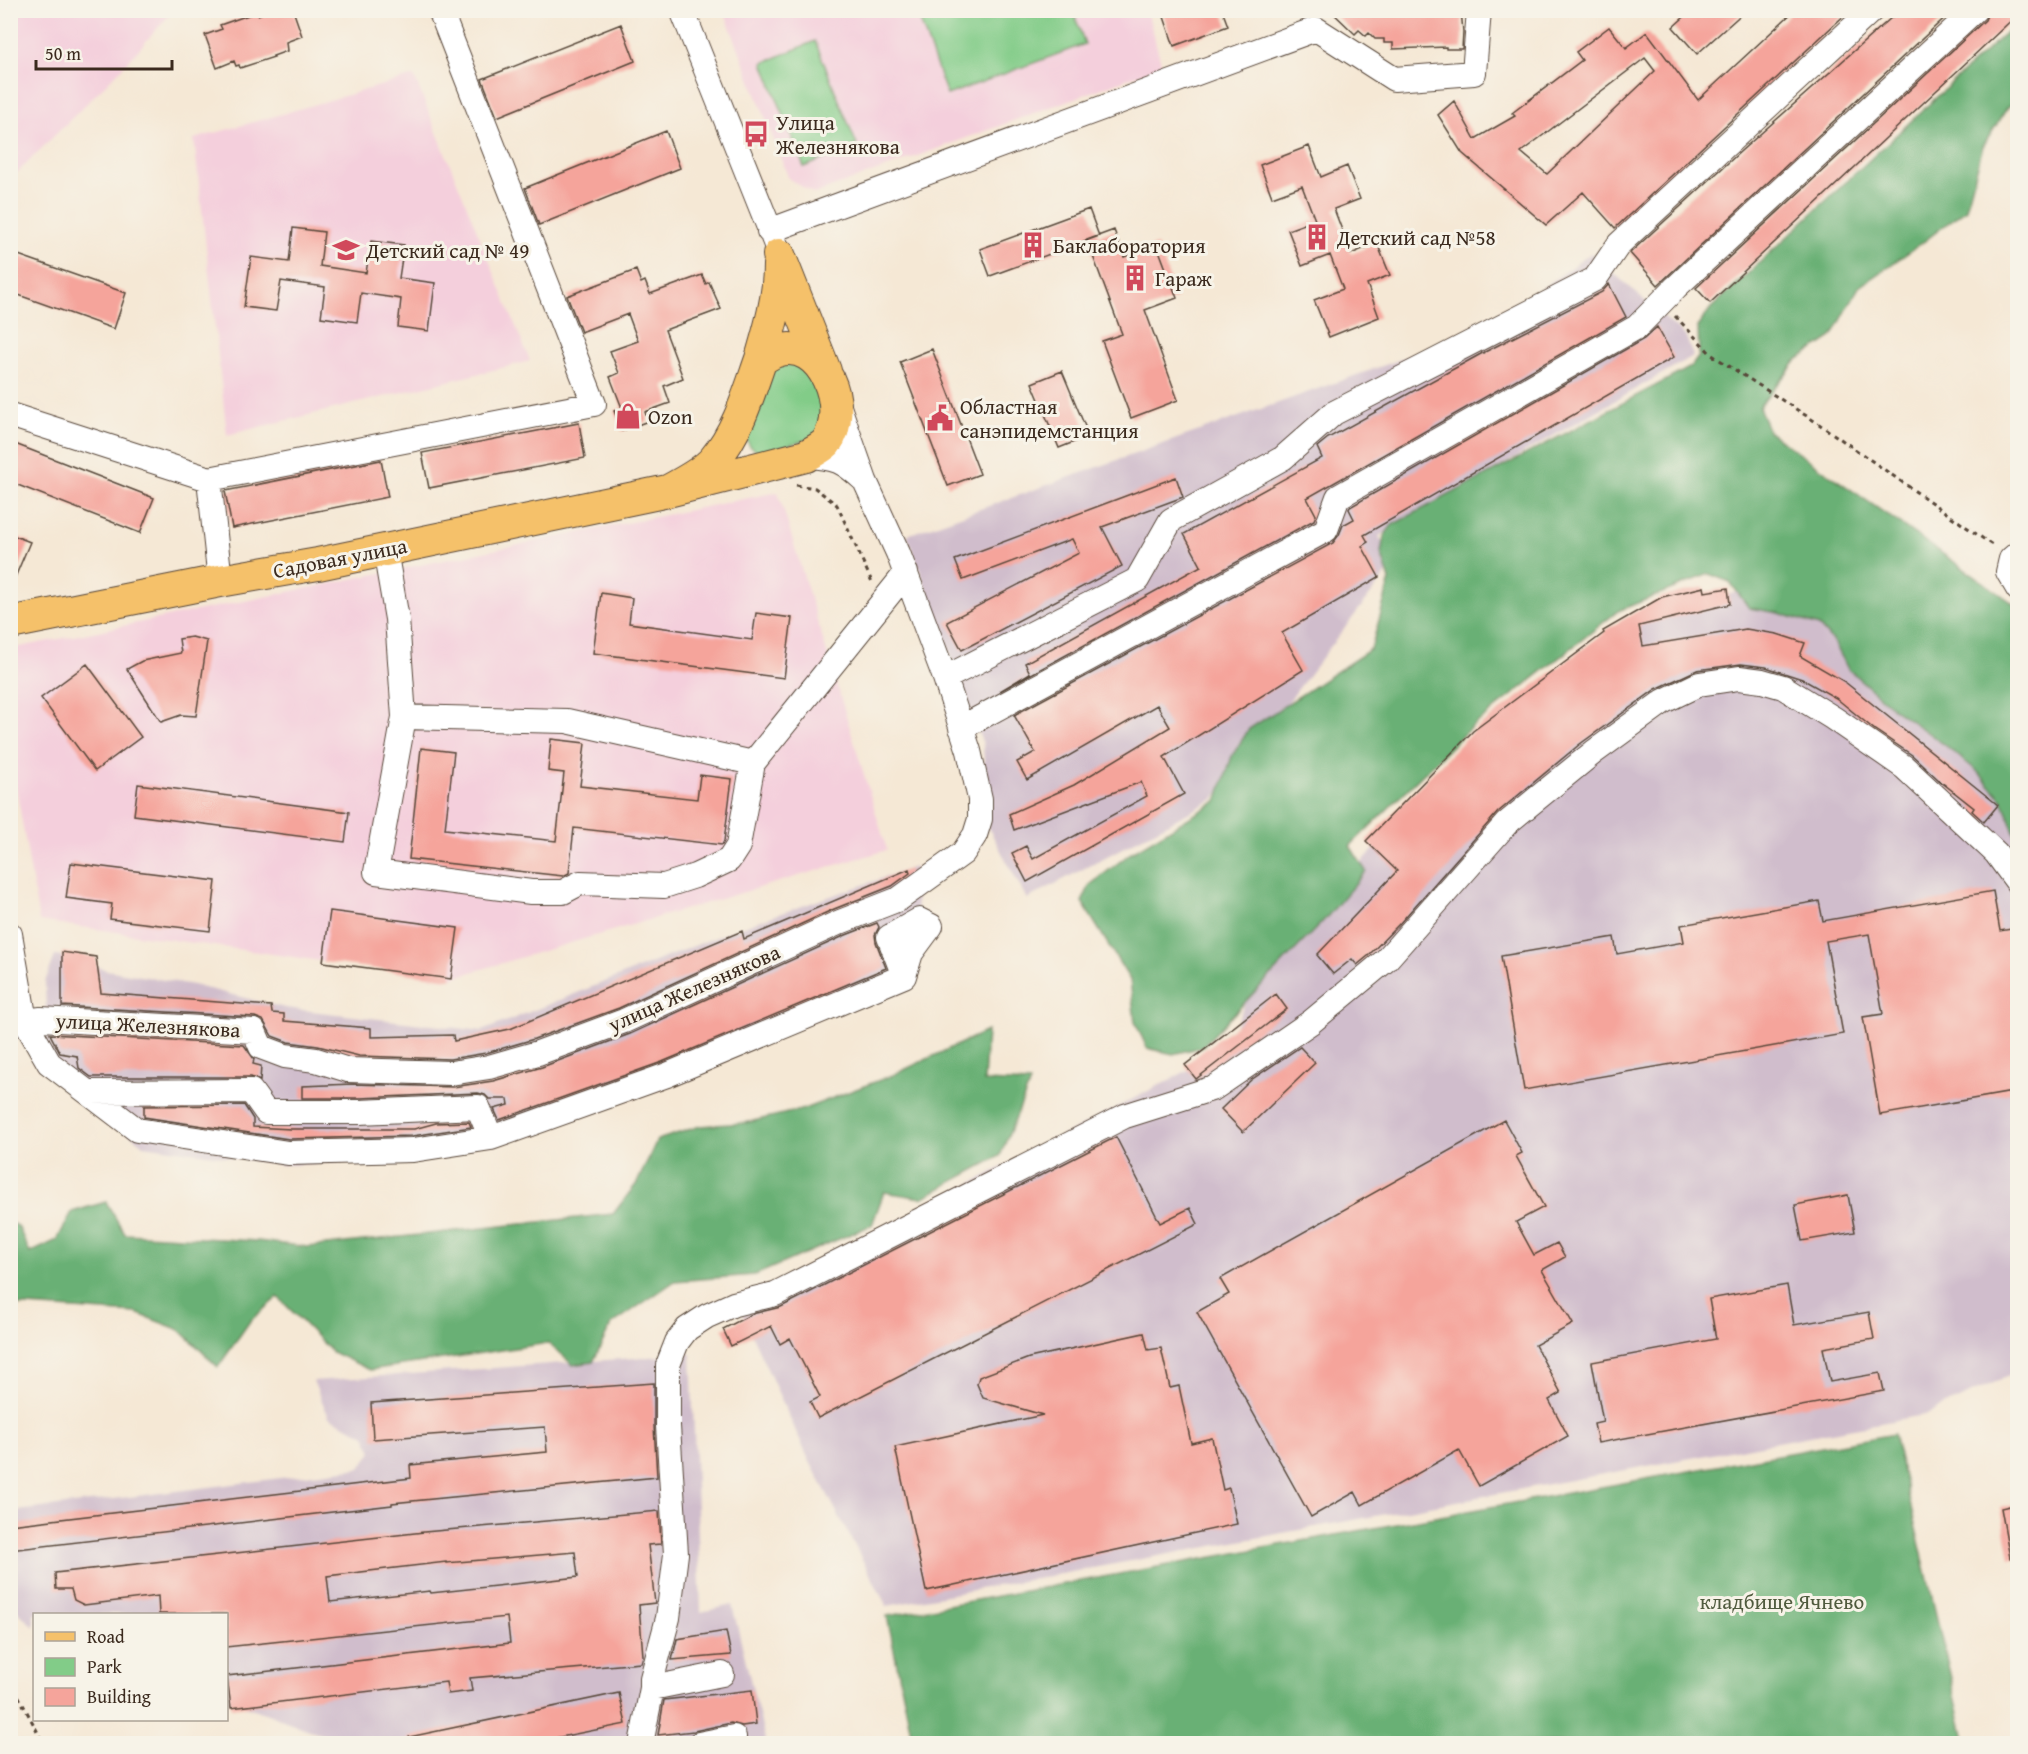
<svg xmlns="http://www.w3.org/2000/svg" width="2028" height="1754" font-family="'Gentium Book Plus',serif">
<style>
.built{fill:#f4cfdc}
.industrial{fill:#d0bdcc}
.green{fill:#82cc88;stroke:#5e7b53;stroke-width:1.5}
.forest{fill:#69b074;stroke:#526d49;stroke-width:1.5}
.building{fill:#f5a49b;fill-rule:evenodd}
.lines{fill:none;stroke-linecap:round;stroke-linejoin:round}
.minor-casing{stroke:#574639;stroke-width:26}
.major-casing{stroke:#574639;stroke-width:34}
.path{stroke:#574639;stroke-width:3;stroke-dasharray:4.5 4.5;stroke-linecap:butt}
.minor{stroke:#fff;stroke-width:24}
.major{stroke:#f5c16b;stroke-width:32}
.labels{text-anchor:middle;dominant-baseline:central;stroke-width:6;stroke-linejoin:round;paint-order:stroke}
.poi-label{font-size:21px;fill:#3b2a1e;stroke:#f7f3e8;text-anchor:start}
.street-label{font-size:21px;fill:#3b2a1e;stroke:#f7f3e8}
.park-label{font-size:21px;fill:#505b3e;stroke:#f7f3e8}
</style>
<rect width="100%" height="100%" fill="#f7f3e8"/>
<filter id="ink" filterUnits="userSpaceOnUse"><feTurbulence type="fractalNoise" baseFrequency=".0167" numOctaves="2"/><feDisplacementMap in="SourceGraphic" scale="12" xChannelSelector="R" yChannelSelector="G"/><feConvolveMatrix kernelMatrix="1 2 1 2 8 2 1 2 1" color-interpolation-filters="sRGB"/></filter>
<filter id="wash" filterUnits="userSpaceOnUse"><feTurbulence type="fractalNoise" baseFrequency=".008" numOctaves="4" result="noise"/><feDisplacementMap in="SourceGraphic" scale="24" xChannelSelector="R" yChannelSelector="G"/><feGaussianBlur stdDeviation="1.35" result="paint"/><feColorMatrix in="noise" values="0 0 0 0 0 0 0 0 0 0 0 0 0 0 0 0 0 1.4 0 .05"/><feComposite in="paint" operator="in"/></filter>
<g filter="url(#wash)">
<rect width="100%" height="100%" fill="#f5e8d5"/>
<path class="built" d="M11,10l162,1 -52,58 -110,110z
M724,11h423l15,55 -348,128 -25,-15z
M414,76l116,285 -303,74 -33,-296z
M778,492l109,358 -439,129 -409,-58 -28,-164 -1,-108z"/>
<path class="industrial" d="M1591,253l95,84 7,19 -314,180 14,29 -179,234 -187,100 -39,-72 -5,-83 -76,-209 579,-206z
M1741,591l98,29 179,183 -1,569 -93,43 -1037,191 -78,-146 -71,-155 487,-254 37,-89 219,-220 147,-116z
M915,867l3,70 -16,43 -492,179 -127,6 -140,-20 -74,-61 -36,-35 13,-38 -1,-29 10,-26 24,3 27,11 87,15 92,23 197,23 262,-105z
M691,1354l10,258 31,-7 34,138h-423l-86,-33 -30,-9 -1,-87h-192v13l-23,-22 -1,-93 350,-44 12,-16 -7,-17 -36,-18 -16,-36z"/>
<path class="green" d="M931,10l142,1 12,33 -138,51 -29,-80z
M815,41l42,104 -53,22 -41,-104z
M781,360l24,5 20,36 -8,36 -58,16 -9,-7 -4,-7 23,-72z"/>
<path class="forest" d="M2017,22v78l-10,8 -24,38 -17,63 -44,34 -63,44 -27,50 -35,23 -38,47 10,25 248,174v234l-15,-41 -26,-29 -38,-30 -44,-31 -46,-40 -13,-25 -16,-18 -40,-13 -30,-5 -19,-26 -21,-8 -91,37 -151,120 -117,115 16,25 -40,47 -124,129 -29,7 -26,-6 -12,-26 -5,-42 -48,-78 8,-17 42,-33 85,-51 15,-45 17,-27 122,-80 19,-69 -9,-27 3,-17 8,-11 299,-158 8,-11 -1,-30 13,-18z
M987,1031l-3,50 46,2 -30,73 -78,42 -38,-6 -12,33 -117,50 -80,6 -64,44 -18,37 -20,3 -25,-22 -178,27 -38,-18 -54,-55 -28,24 -32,46 -38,-37 -44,-17 -125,-8v-82l7,3 12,27 27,-13 15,-28 34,-10 19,32 133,7 50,6 305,-33 24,-31 20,-43 43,-14 45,-3 59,-14 89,-34z
M1894,1434l72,309h-1053l-26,-127z"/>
<g id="blocks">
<path class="building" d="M270,10h23l9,26 -16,6 1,9 -14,5 1,1 -34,11 -1,-3 -3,1 -2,-5 -17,7 -12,-33 17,-6 -2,-4 37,-13 1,3z
M1173,10h49l6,16 -54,20 -11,-32z
M1330,10h131l2,22 -1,17h-16v-2l-53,2v-6h-9v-4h-9l-6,-6 -3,3 -7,-6 -4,4z
M1692,10h54l-49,44 -24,-27z
M1795,10h55l-235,218 -32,-36 -37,33 -84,-72 -24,-38 16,-14 21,38 40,-23 -3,-3 70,-53 -6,-8 33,-25 17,21 21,-16 51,68zM1645,58l10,13 -108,103 -26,-22z
M1900,10h53l-295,275 -28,-32 111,-102z
M1989,10h29v4l-308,289 -14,-15 289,-268z
M621,24l14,37 -138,56 -15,-38z
M666,131l14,37 -141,57 -14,-37z
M1309,146l12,31 26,-11 13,33 -26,10 17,45 26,-11 13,32 -23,9 12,33 -50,20 -15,-37 29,-11 -13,-34 -28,11 -14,-36 27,-10 -13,-34 -30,11 -12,-32z
M1089,209l10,27 -109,40 -10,-27z
M293,228l31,4 -4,34 46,7 5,-32 33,4 -5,33 36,5 -6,48 -31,-4 3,-28 -40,-6 -4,29 -36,-5 4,-30 -44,-6 -5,30 -32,-4 7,-50 38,5z
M1114,230l10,27 33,-12 20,53 -32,12 33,90 -47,18 -29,-77 20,-7 -35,-94z
M10,252l116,41 -12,36 -104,-37z
M636,270l5,13 4,-2 5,13 52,-19 4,9 3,-2 12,27 -56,21 18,48 -19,8 6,17 -25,9 3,9 -26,10 -8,-20 8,-3 -12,-31 9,-4 -9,-22 28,-10 -10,-27 -47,18 -14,-36z
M1609,284l17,33 -319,181 9,17 -2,5 -314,171 30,-18 -5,-10 176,-97 -17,-32 138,-76 -5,-11 11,-9 151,-83 123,-63z
M1657,327l17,30 -310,178 4,7 -6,4 17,31 -97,56 21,37 -139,87 20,37 -157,88 -15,-29 14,-7 7,13 114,-63 -6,-14 -127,48 -5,-16 65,-29 96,-58 -13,-22 -130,75 -10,-18 18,-10 -21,-37 319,-172 6,-8 4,-10 11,-6 -5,-10 1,-2 294,-168z
M932,349l48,125 -32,12 -48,-124z
M1062,371l27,65 -30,12 -27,-65z
M579,423l6,35 -156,30 -7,-35z
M10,442l144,56 -14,35 -130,-51z
M381,460l7,37 -156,31 -7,-37z
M1176,477l7,20 -81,30 20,39 -160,84 -15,-28 132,-69 -7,-14 -109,41 -8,-20z
M10,534l20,8 -19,45h-1z
M1704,587l1,5 23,-4 2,16 -91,22 4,20 103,-17 31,5 28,9 -5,13 45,26 153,123 -14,17 -12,-11 2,-3 -34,-27 -28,-26 -37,-25 -39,-32 -34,-19 -36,-12 -25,-3 -44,6 -41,19 -76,55 -82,68 -98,111 -32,33 -11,9 -5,-6 -19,15 -16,-19 80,-84 -31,-30 107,-110 131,-98 -1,-2 59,-34z
M601,593l31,5 -3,25 123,17 4,-27 36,5 -8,60 -191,-25z
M192,637l15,4 -11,75 -15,-1 -20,7 -34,-53 15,-8 39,-8 -2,-14z
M87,664l54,73 -46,34 -54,-73z
M551,739l34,4 -5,43 117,13 3,-24 32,4 -8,62 -2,4 -148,-17 -5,45 -6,3 -154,-17 12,-111 33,4 -9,77 111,12 8,-68 -16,-2z
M138,784l211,28 -4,30 -211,-27z
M71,863l145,18 -6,50 -100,-12 2,-15 -46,-6z
M909,869l1,4 -18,13 -58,23 -215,99 -85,31 -48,14 -36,6 -91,-3 -41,-10 -30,-4 -16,-6 -9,-16 -8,-3 -193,-11v-54l34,5 5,36 170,13 1,7 12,1v7l87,7v9l82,-2 1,6 56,-12 232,-98 2,8z
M1993,891l7,40 11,-2 7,35v127l-138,24 -17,-98 20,-3 -14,-80 -43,7 17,93 -319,56 -23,-134 113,-19 3,17 67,-12 -3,-17 138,-24 4,20z
M330,911l128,17 -7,51 -128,-17z
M877,923l2,4 -4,8 1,7 10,26 -224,94 -163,58 -5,-11 15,-4 -1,-6h-19l-4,-4 -7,-2 -119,5h-57v-12l51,-2 100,3 40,-6 49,-14 88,-33 216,-99z
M1276,994l11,15 -91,70 -11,-14z
M50,1034l194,11 10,14 -1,5 8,2 -1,15 -9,-4h-160l-12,-9 -2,-12 -17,-3z
M1300,1047l15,16 -72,69 -22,-23 30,-29z
M244,1105l9,14v8l38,2h123l22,-6 33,-1 2,5 -59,9 -123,3 -145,-22v-11z
M1504,1120l18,33 -6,3 28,51 -28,15 18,33 23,-12 8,14 -23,13 31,54 -38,21 26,48 -12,7 19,36 -89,50 -20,-36 -97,55 -7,-13 -44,25 -114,-205 32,-18 -9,-15z
M1116,1137l44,86 30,-15 8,16 -380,194 -8,-16 10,-5 -30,-59 -10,6 -9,-18 -40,20 -8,-17 29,-15 29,-7z
M1848,1195l7,37 -53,9 -7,-36z
M1787,1285l7,40 75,-13 5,27 -51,9 7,34 50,-9 4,18 -286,52 -4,-19 9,-2 -11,-60 124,-23 -7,-40z
M1144,1333l4,17 13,-2 9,40 9,-2 12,57 21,-5 11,52 6,-2 8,36 -311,67 -31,-144 148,-32 -60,-17 -6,-14 2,-7 50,-19z
M654,1383v43l3,51 -265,26v2l-382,45v-25l401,-47 -1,-13 137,-13 -2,-25 -172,12 -2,-36z
M2018,1504v54h-8l-9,-50z
M659,1511l2,33 -13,1 7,58 -16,2 4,51 -2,7 -171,15 2,13 -24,3 -2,-12 -215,26 -4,-32 283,-33 -3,-26 -281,30v-33h-67l-1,-18 -74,9 -10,-5 -3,-11h-15l-1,-16 369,-41zM575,1552l3,25 -147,16 -1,-2 -100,11 -3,-26 119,-14v1z
M726,1631l5,24 -59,5 5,-21z
M752,1690l4,34 -14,2 -11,-3 -37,8 -36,4 6,-35z
M619,1693l7,31 -96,19h-120l-1,-6z"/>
</g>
</g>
<g filter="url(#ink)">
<use href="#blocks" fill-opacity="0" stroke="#574639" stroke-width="1.5"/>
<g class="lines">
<g class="minor-casing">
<path id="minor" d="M682,10l94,235
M769,231l547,-202 78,50 80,-6 5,-63
M10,415l199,64 385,-75 -154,-394
M806,456c30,1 37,5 59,25
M209,479l11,102
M385,550l12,69 7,98 -28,155 155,20h32l17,-9 84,3 31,-10 34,-16 9,-14 15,-83
M2018,553l-7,6 -3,13 10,17
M945,678l192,-98 34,-60 112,-62 51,-45 261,-134 24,-35 253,-234
M404,717l163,4 186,42 153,-190
M961,728l365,-198 12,-33 299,-170 39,-40 299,-277
M919,920l12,6 -20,27 -7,23 -15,-39z
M10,934l15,87 24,42 88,67 151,23 125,-3 78,-12 176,-63 237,-99
M25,1021l16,-2 213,12 7,16 24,9 31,4 32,10 103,3 38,-6 49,-14 86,-32 216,-99 59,-23 64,-46 12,-18 5,-16v-20l-11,-48 -24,-73 -47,-125 -33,-72 -27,-77
M89,1092l162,-1 15,21h93l119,-5 13,31
M652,1688l70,-14
M641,1744l11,-56v-10l16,-60 8,-64 -8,-128v-61l9,-23 10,-13 20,-13 27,-12 41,-10 350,-178 89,-28 97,-66 75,-62 121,-137 87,-71 70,-51 35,-17 40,-6 23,3 21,6 50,31 71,49 92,86 22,30
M699,1744l35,-7"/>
</g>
<g class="major-casing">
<path id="major" d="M779,255l46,116
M761,359c9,-31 18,-61 18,-94
M10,623l210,-42 98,-17 350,-73 138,-35c6,-4 15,-8 20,-13 25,-33 -3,-107 -49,-92 -5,1 -11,6 -16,8 -12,34 -23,73 -47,101 -11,13 -30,22 -46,31"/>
</g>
<path class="path" d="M1675,316l37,39 107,69 176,123
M796,485l19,3 22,17 35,77
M10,1680l34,64"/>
<use href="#minor" class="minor"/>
<use href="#major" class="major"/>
</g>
</g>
<defs>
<g id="bus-bare" transform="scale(2.07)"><path d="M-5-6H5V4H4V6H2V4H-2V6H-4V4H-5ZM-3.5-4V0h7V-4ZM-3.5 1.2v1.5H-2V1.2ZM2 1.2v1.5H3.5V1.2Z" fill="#d1495b" stroke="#f7f3e8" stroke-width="2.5" paint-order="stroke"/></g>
<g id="building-bare" transform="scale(2.07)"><path d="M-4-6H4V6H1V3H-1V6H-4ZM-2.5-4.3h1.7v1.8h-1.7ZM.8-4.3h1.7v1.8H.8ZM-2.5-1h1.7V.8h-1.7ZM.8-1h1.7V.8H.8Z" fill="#d1495b" stroke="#f7f3e8" stroke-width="2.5" paint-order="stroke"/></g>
<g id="school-bare" transform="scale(2.07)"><path d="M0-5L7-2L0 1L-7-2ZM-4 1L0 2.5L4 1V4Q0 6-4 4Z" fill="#d1495b" stroke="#f7f3e8" stroke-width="2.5" paint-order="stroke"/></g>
<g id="shop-bare" transform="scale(2.07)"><path d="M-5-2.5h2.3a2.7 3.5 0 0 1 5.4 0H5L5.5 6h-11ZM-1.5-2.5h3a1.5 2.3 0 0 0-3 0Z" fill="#d1495b" stroke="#f7f3e8" stroke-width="2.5" paint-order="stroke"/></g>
<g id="civic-bare" transform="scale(2.07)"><path d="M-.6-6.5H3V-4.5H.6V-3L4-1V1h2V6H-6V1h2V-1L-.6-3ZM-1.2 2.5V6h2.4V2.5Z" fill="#d1495b" stroke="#f7f3e8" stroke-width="2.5" paint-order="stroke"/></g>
</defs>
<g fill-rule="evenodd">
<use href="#bus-bare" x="756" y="134"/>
<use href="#building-bare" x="1317" y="237"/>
<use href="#building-bare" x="1033" y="245"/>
<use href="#school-bare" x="346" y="250"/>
<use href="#building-bare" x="1135" y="278"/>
<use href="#shop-bare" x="628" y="416"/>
<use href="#civic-bare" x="940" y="418"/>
</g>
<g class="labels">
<g class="poi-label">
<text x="776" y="122">Улица<tspan x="776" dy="24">Железнякова</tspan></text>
<text x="1337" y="237">Детский сад №58</text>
<text x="1053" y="245">Баклаборатория</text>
<text x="366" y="250">Детский сад № 49</text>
<text x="1155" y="278">Гараж</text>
<text x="960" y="406">Областная<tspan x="960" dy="24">санэпидемстанция</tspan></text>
<text x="648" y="416">Ozon</text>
</g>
<g class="street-label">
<text transform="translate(340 558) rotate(-11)">Садовая улица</text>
<text transform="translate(694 988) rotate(-24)">улица Железнякова</text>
<text transform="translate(148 1025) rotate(3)">улица Железнякова</text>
</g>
<g class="park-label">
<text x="1782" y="1601">кладбище Ячнево</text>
</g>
</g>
<rect width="2028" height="1754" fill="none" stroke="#f7f3e8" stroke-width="36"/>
<rect x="33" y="1613" width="195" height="108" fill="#f7f3e8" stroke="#aca397" stroke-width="1.5"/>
<rect x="45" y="1632" width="30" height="9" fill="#f5c16b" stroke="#aca397" stroke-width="1.5"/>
<text x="87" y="1643" font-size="18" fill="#3b2a1e">Road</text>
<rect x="45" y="1658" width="30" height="18" fill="#82cc88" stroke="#aca397" stroke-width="1.5"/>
<text x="87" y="1673" font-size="18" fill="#3b2a1e">Park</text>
<rect x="45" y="1688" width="30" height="18" fill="#f5a49b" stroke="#aca397" stroke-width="1.5"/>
<text x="87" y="1703" font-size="18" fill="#3b2a1e">Building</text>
<path d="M36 60v9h136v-9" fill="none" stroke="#3b2a1e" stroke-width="3"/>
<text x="45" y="60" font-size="18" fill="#3b2a1e" stroke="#f7f3e8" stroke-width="4.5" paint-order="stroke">50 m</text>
</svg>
